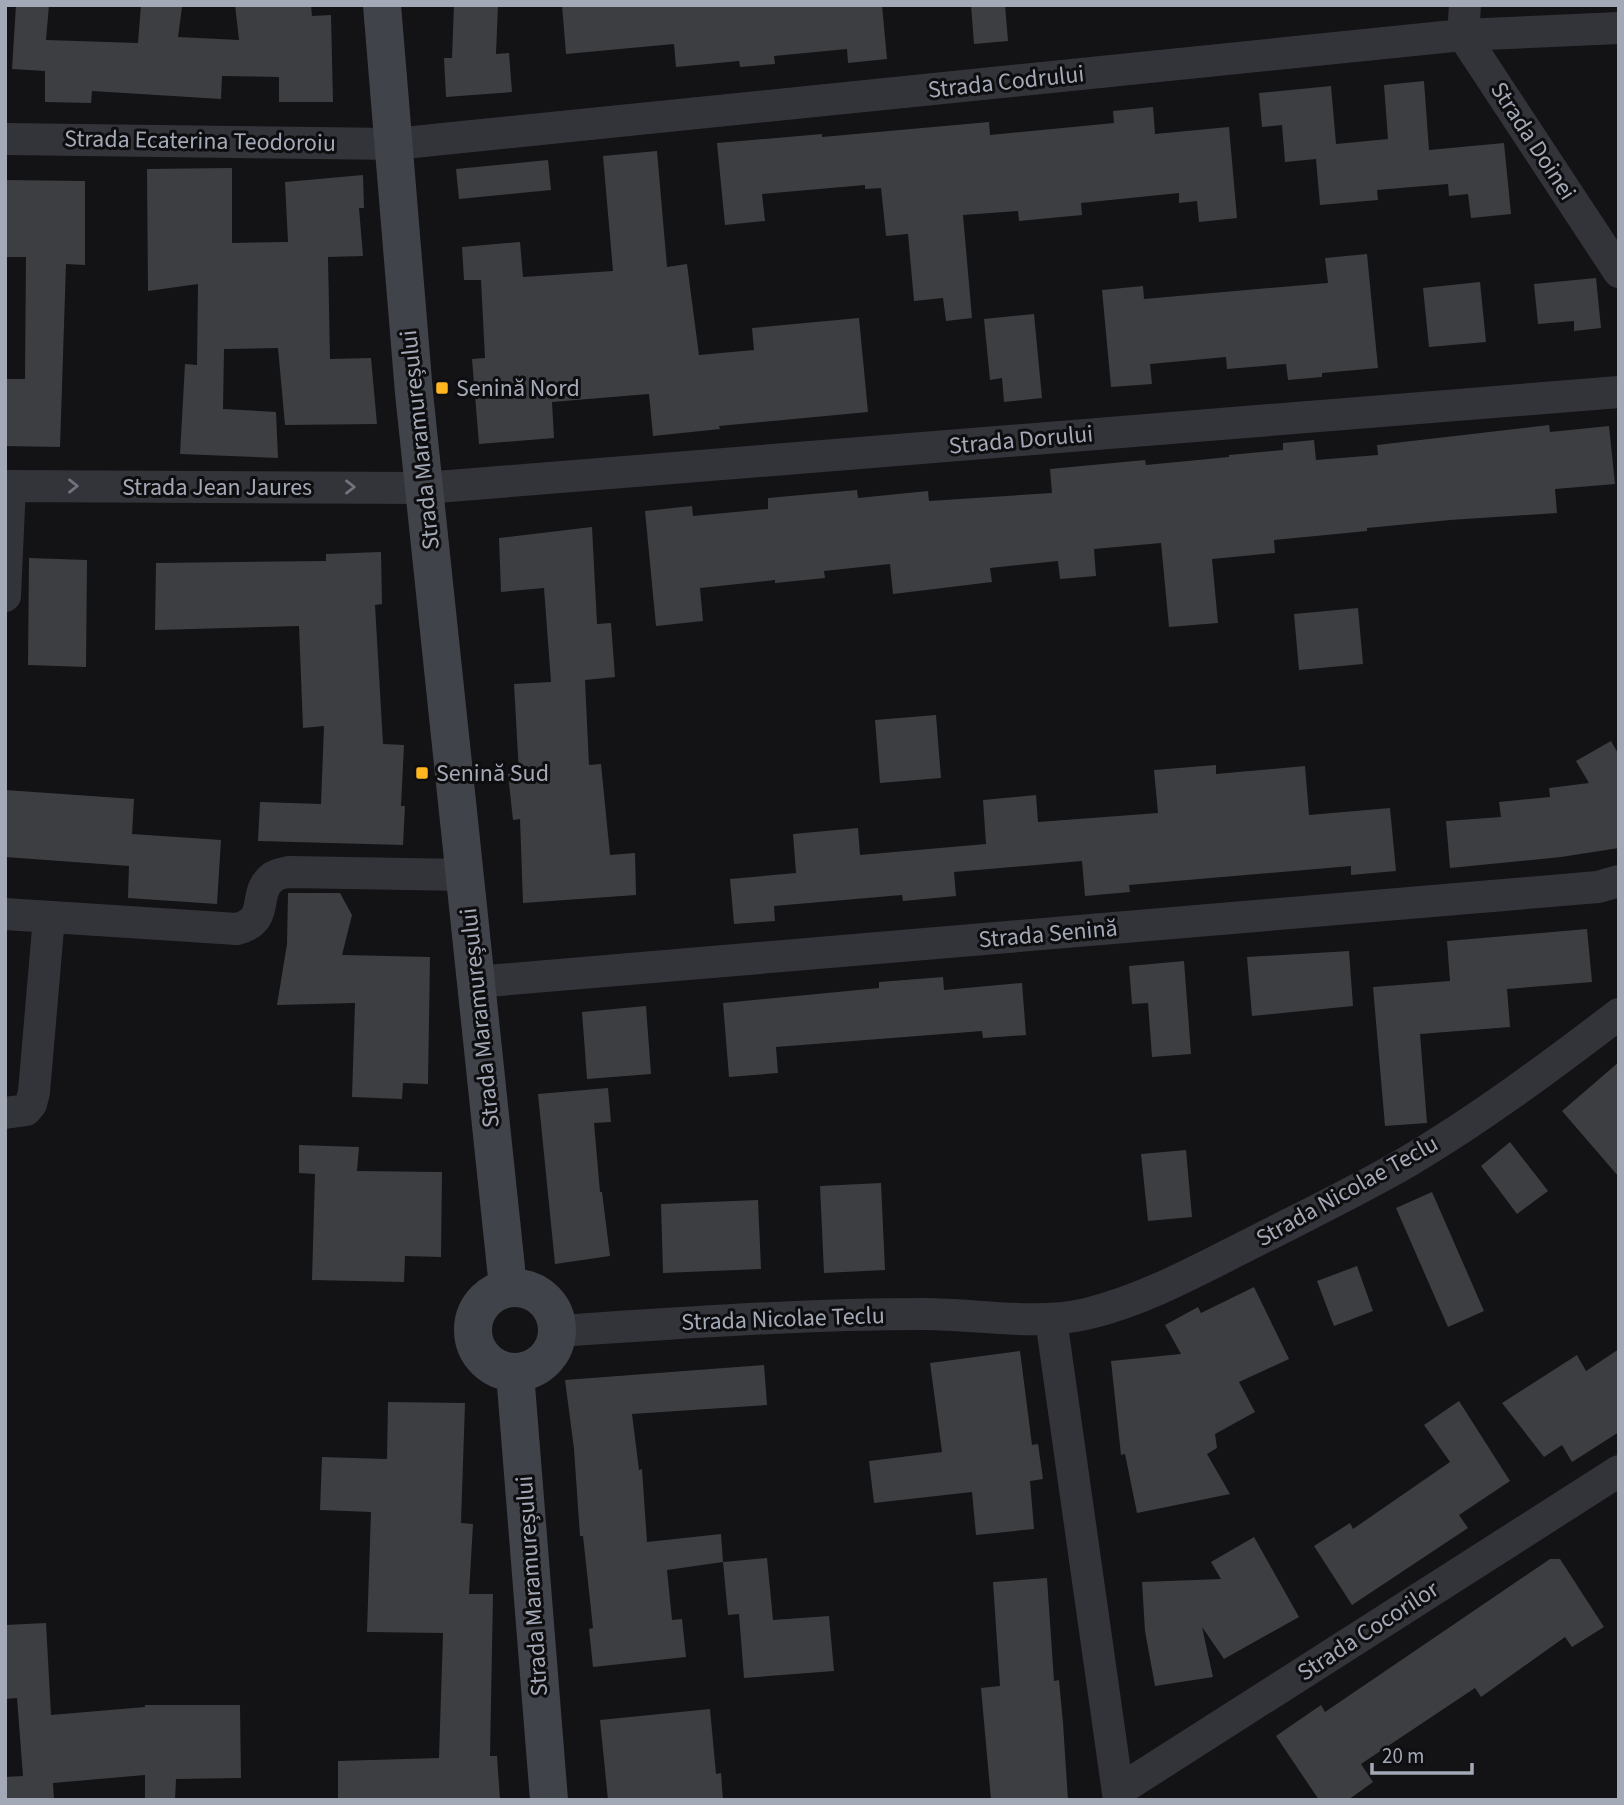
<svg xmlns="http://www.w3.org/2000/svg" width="1624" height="1805" font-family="'Source Sans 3',sans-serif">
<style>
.building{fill:#3c3e42}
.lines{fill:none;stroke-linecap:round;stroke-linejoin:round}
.street{stroke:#33343a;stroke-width:32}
.secondary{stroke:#41434a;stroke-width:38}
.oneway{stroke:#71747e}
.poi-dot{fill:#ffb620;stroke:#0e0e10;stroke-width:2.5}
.labels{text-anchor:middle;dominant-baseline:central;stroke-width:6;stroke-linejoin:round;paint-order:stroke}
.street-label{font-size:24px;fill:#a3a9b6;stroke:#0e0e10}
.poi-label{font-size:24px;fill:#a3a9b6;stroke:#0e0e10;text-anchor:start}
</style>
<rect width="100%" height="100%" fill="#131315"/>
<path class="building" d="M16,5h33l-3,35 92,3 3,-38 41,2 -4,30 61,3 -4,-35h76l1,11 19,-1 2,87h-54v-25l-57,-1 -1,23 -129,-8 -1,12 -46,-1v-31l-33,-2z
M454,5h44l-2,49 13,-1 3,39 -66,5 -2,-39h8z
M562,5h320l5,54 -39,4 -1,-14 -73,7 1,8 -35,3 -1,-6 -63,6 -2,-23 -108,10z
M971,5h34l3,36 -34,3z
M1424,81l5,69 75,-7 7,71 -40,4 -3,-24 -19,2 -1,-12 -71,6 1,10 -58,5 -4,-46 -31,3 -3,-37 -20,2 -3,-34 72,-7 5,58 52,-5 -4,-54z
M1153,107l2,27 74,-7 8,91 -38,4 -2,-21 -18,2v-10l-98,10 1,12 -63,6 -1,-10 -55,4 9,103 -26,3 -3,-23 -29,3 -6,-67 -22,2 -5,-48 -16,1v-4l-103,9 3,27 -40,4 -8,-82 105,-9v3l167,-15 1,13 124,-12 -1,-12z
M657,151l10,116 20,-3 12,91 55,-5 -2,-22 107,-10 9,94 -149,14 1,3 -67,7 -4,-42 -97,8 2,36 -75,6 -7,-85 13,-1 -4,-78h-17l-2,-33 58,-5 3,35 90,-6 -10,-115z
M548,160l3,30 -92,9 -3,-30z
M232,168v75l56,-1 -3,-60 78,-7 1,33h-5l4,48 -35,1 2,102 41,-1 6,66 -92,1 -7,-77 -54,1 -1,60 53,3 2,46 -98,-4 5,-90 12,1 1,-81 -50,7 -1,-122z
M5,180l80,1v84l-19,-1 -6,183 -55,-1v-67h20l1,-122h-21z
M1367,254l11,114 -56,5v4l-34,3 -2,-16 -59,5 -1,-12 -76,7 2,20 -41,3 -9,-97 41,-4 1,13 184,-16 -3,-25z
M1596,278l5,50 -27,3v-10l-36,3 -4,-40z
M1480,282l6,60 -57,5 -6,-59z
M1034,314l8,84 -38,4 -2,-24 -12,2 -6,-61z
M1549,425l1,7 59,-6 6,58 -60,5 2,24 -107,7 -83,8v3l-93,9 1,13 -63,6 6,64 -49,4 -8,-84 -67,6 2,27 -36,3 -2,-18 -68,7 2,14 -99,12 -3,-30 -66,7 1,7 -50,5v-3l-75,8 3,33 -47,5 -11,-115 47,-5 1,10 75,-7v-11l89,-8 1,8 70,-7 1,10 123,-8 -2,-24 95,-9 1,5 83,-8v-2l54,-5v-7l31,-3 2,20 62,-5 -1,-10z
M592,527l5,97 14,-1 4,54 -30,3 4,85 12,-1 9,91 25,-2 1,42 -113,8 -3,-84 -7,1 -5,-46 11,-1 -5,-89 37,-2 -7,-94 -43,4 -2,-54z
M381,552l1,52 -7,1 8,139 21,1 -3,61h4l-2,39 -145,-4 2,-39 61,2 3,-78 -21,2 -4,-102 -144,4 1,-67 170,-2v-7z
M29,558l58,2 -1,107 -58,-2z
M1358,608l5,56 -64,6 -5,-56z
M936,715l5,63 -61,5 -5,-63z
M1611,741l8,14v93l-58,9 -111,11 -4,-47 55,-4 -2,-15 51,-5 -1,-9 40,-5 -13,-22z
M1216,765v9l89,-8 4,49 81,-7 6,63 -45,4v-9l-222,19 1,7 -45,4 -3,-35 -128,11 2,24 -53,5 -1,-6 -128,11 1,15 -41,3 -4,-45 66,-6 -3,-39 65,-6 2,27 126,-11 -3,-44 53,-5 2,27 120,-9 -4,-43z
M5,790l129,9 -2,35 89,6 -4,64 -89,-6 1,-32 -124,-9z
M288,893h52l12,22 -10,40 88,2 -2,127 -25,-1 -1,16 -50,-2 3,-94 -78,2 10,-61z
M1587,929l5,53 -85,7 3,38 -90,7 7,89 -42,3 -12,-139 77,-6 -3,-40z
M1349,951l4,55 -101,10 -5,-59z
M1184,961l7,93 -39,3 -4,-54 -16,1 -3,-38z
M943,977l1,13 78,-7 4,52 -43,3 -1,-7 -206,16 2,26 -49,4 -6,-74 156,-15v-6z
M646,1006l5,68 -64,5 -5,-67z
M1619,1062v115l-57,-66z
M608,1088l3,34 -17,1 6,69h2l8,64 -55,8 -17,-170z
M1510,1142l38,49 -31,23 -36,-48z
M299,1145l60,2 -2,24 85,1 -1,85 -36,-1 -1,26 -92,-2 3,-106 -16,-1z
M1186,1150l6,67 -44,4 -7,-67z
M881,1183l4,87 -61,3 -4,-87z
M1432,1192l52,119 -36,16 -52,-119z
M758,1200l3,69 -98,4 -2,-69z
M1357,1266l16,45 -39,15 -17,-45z
M1254,1287l35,72 -50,23 16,30 -40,22 2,14 -10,6 23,40 -93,19 -12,-59 -4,1 -10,-94 70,-7 -16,-29 33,-18 3,6z
M1619,1349v83l-47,30 -10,-17 -18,12 -42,-54 75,-48 9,16z
M1020,1351l12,94 6,-1 5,35 -13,2 4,48 -58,6 -4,-43 -98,11 -5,-42 73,-9 -12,-89z
M764,1365l3,40 -135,9 7,56 3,-1 5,73 74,-8 2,28 -56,8 5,50 10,-1 4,38 -93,10 -4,-38 4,-1 -10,-92h-3l-6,-87 -9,-69z
M1459,1401l51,80 -51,34 9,13 -116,77 -38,-59 36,-23 3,6 97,-67 -26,-37z
M388,1402l77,1 -4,120 12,1 -4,70h24l-3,162h7l3,44h-162v-39l101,-3 4,-125 -76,-1 4,-120 -51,-2 2,-53 65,2z
M1254,1537l45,80 -75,42 -22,-32 11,50 -58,9 -10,-55 -3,-49 79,-3 -10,-17z
M767,1558l6,62 56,-4 5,55 -90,7 -5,-64 -11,1 -5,-53z
M1550,1559h10l44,68 -32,20 -7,-10 -84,60 -6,-9 -114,76 12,18 -25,18h-29l-43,-64 45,-31 4,7z
M1047,1578l7,103 5,-1 4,43 5,77h-77l-10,-112 19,-2 -7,-104z
M46,1623l5,92 94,-8v-2h95l1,73 -65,1 -1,21h-30v-25l-92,8 1,17h-49v-23l18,-1 -6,-78 -12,1v-74z
M710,1709l6,65 5,-1 2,27h-115l-8,-80z"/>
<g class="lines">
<path class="street" d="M1465,5l-2,30 156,237
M5,139l389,5 1069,-109 156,-7
M5,486l419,2 1195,-96
M5,596l5,-110
M5,914l232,15c35,-9 14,-36 36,-52 4,-3 11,-4 16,-5l176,3
M476,982l1122,-95 21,-6
M5,1113l21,-3 5,-6 3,-12 15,-175
M1051,1319l68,481
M558,1331c122,-8 244,-17 367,-17 52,0 109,12 161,0 59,-14 114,-45 168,-72 51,-26 103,-51 153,-80 74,-44 144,-96 212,-148
M1118,1791l501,-320"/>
<path class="secondary" d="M382,5l32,388 94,894
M473 1330a42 42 0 1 1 84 0a42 42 0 1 1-84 0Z
M515,1373l34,427"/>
</g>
<defs><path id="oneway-chevron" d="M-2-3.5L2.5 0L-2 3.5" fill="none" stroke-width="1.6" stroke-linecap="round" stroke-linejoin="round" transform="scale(1.75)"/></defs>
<g class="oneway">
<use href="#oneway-chevron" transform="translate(73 486)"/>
<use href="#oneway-chevron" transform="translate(350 487)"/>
</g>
<g class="poi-dot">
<rect x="435" y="381" width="14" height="14" rx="3.5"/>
<rect x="415" y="766" width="14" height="14" rx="3.5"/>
</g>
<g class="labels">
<g class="street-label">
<text transform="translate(1006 82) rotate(-6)">Strada Codrului</text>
<text transform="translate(200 141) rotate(1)">Strada Ecaterina Teodoroiu</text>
<text transform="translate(1533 141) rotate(57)">Strada Doinei</text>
<text transform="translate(420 440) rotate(-96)">Strada Maramureșului</text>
<text transform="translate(1021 440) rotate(-5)">Strada Dorului</text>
<text x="217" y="487">Strada Jean Jaures</text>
<text transform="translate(1048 934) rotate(-5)">Strada Senină</text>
<text transform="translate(480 1018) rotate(-96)">Strada Maramureșului</text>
<text transform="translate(1347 1191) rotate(-29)">Strada Nicolae Teclu</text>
<text transform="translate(783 1319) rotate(-2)">Strada Nicolae Teclu</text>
<text transform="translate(532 1586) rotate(-94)">Strada Maramureșului</text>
<text transform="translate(1368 1631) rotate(-33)">Strada Cocorilor</text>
</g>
<g class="poi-label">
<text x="456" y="388">Senină Nord</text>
<text x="436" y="773">Senină Sud</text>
</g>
</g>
<rect width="1624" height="1805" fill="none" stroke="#a3a9b6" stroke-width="14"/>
<path d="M1372 1763v10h100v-10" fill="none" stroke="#a3a9b6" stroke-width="3.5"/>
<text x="1382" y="1763" font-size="21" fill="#a3a9b6" stroke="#0e0e10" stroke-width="5" paint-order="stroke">20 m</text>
</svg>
